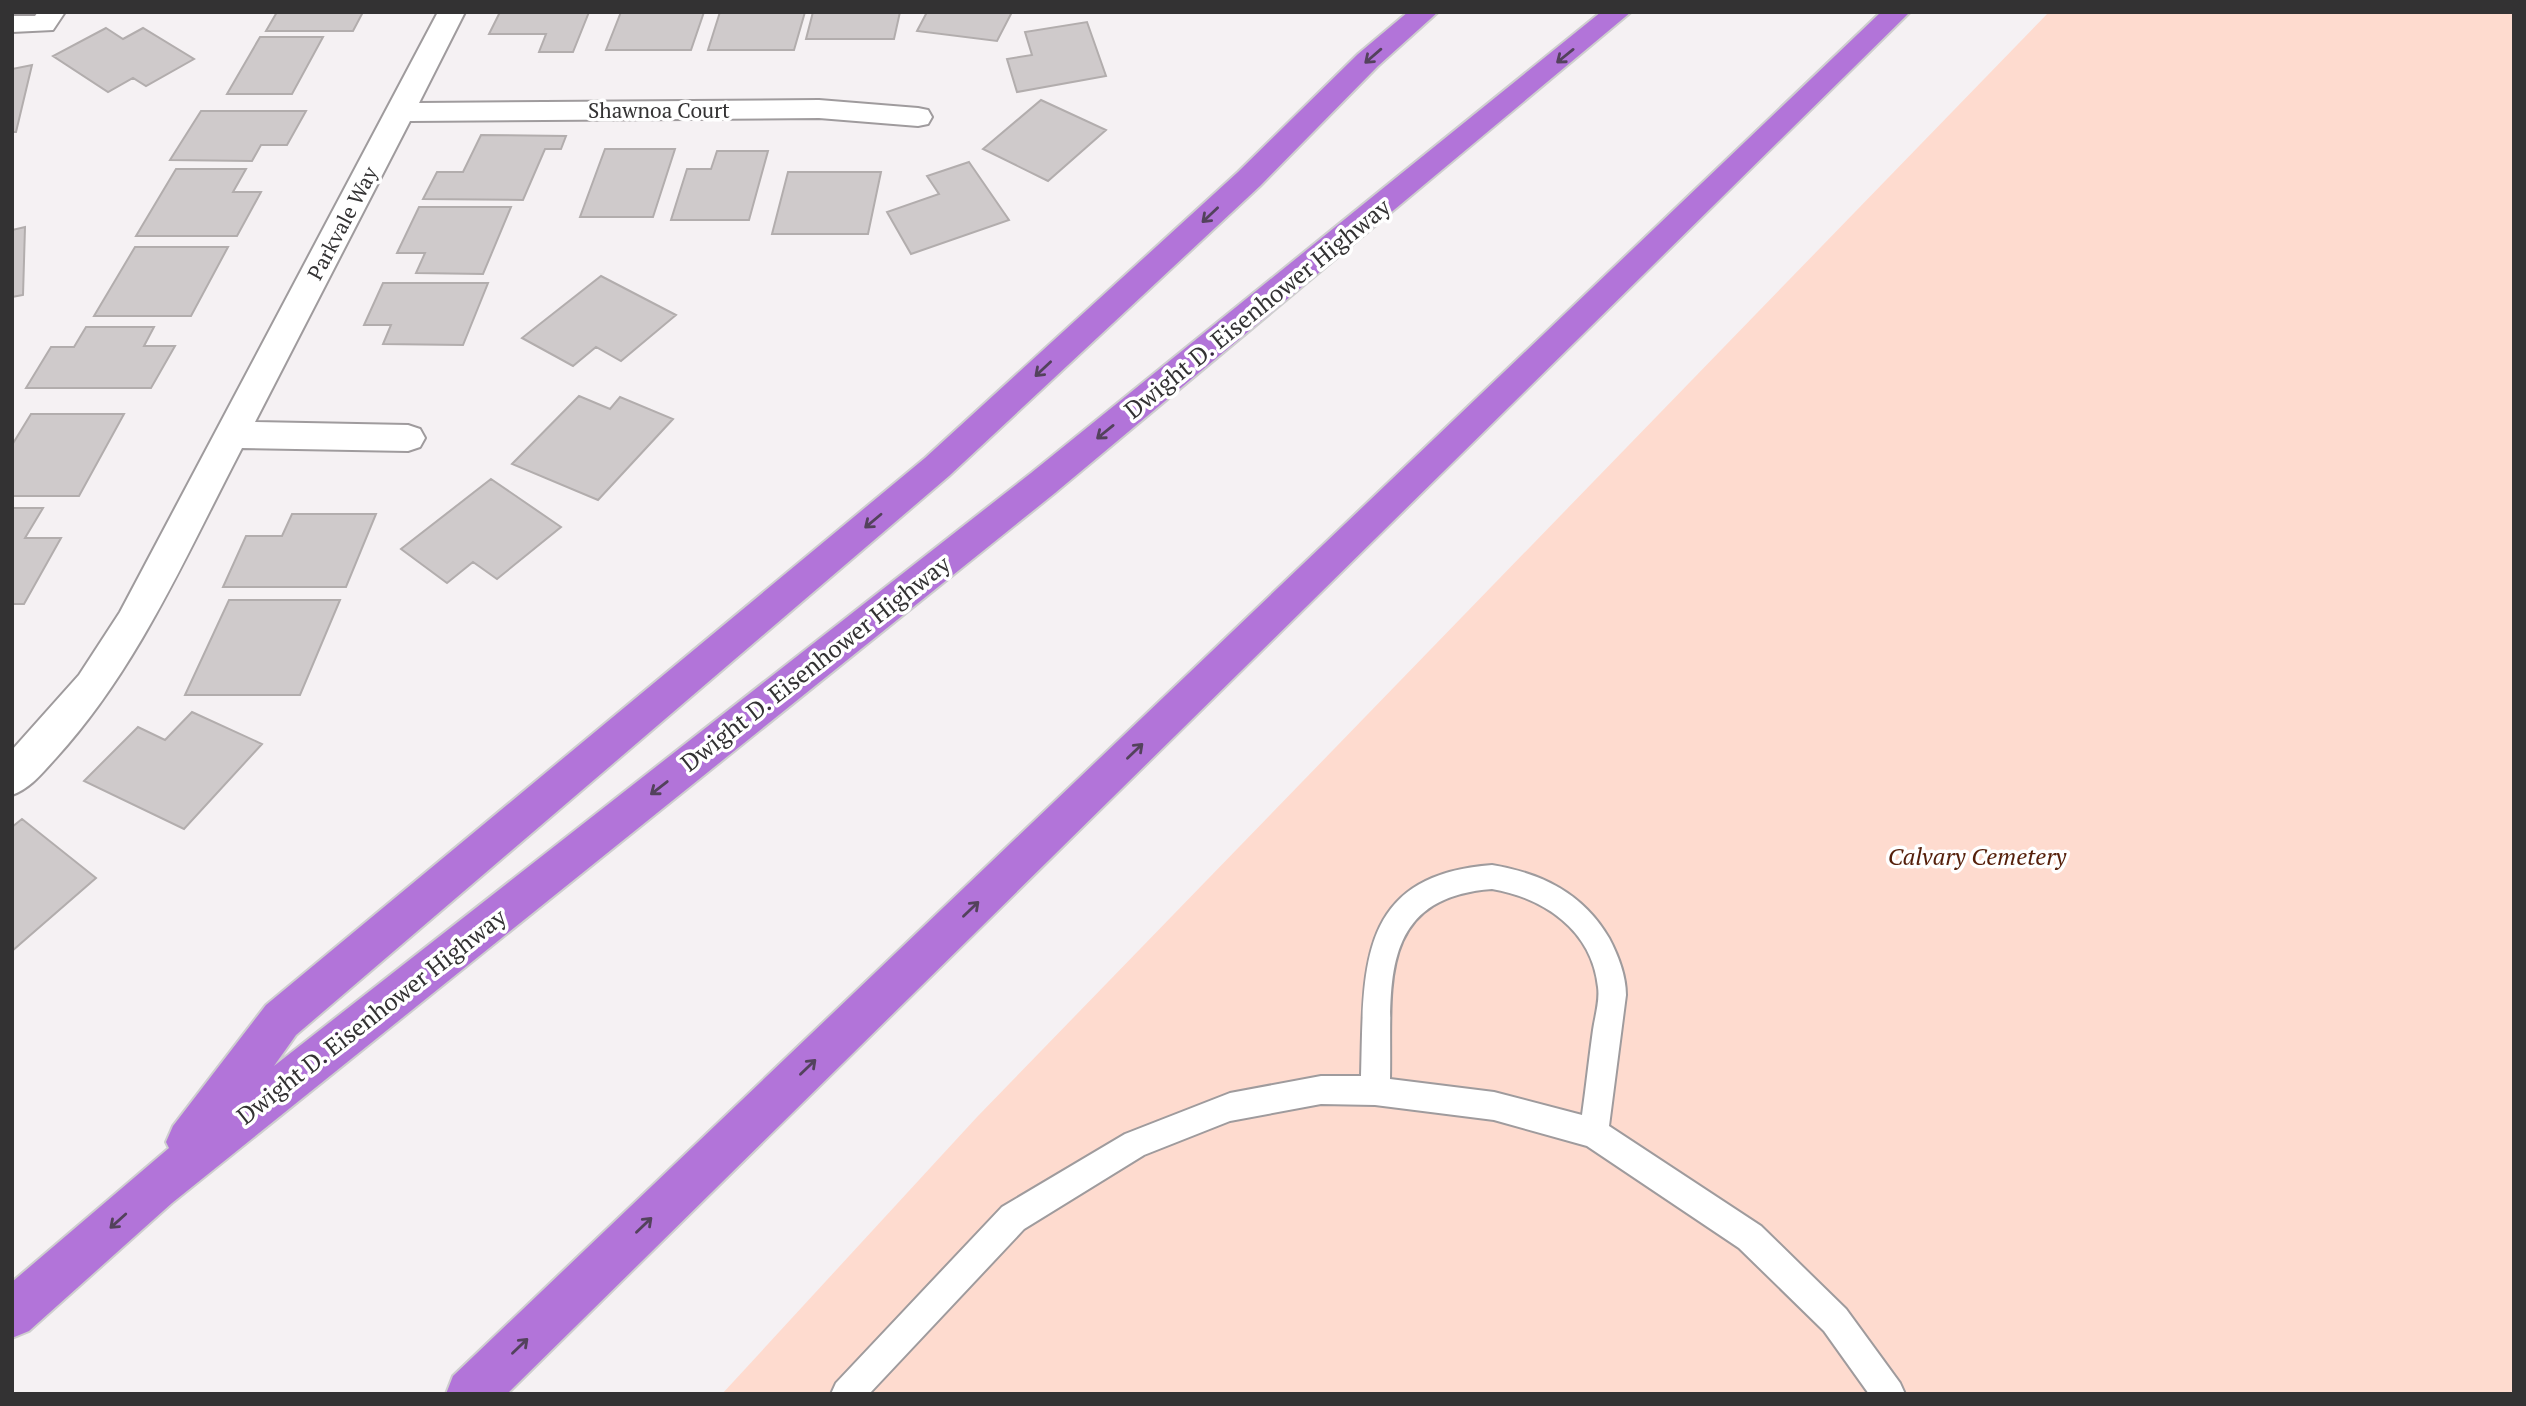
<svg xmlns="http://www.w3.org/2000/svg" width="2526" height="1406" font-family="'PT Serif',serif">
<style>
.green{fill:#fedbcf}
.building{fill:#cfcacb;stroke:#b2adad;stroke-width:2}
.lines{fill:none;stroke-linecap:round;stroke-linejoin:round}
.service-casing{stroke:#9f9b9d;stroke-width:4}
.minor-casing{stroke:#9f9b9d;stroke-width:4}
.motorway-casing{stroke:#cecece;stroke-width:4}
.service{fill:#fff;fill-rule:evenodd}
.minor{fill:#fff;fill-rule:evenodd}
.motorway{fill:#b274d9;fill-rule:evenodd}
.oneway{stroke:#53425c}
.labels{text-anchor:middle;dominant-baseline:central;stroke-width:7;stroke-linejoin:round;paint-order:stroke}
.far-street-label{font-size:21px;fill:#333233;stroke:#fff}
.street-label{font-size:24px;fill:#333233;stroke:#fff}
.park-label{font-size:24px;font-style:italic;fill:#551f0a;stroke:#fff}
</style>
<rect width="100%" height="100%" fill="#f5f1f3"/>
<path class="green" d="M2049,12h465v1382h-1792l255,-277z"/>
<path class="building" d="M277,12h86l-10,19h-87z
M500,12h89l-16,40h-34l7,-18h-57z
M621,12h83l-13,38h-85z
M720,12h85l-11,38h-86z
M813,12h87l-6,27h-88z
M927,12h85l-15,29 -80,-10z
M1087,22l19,54 -89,16 -10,-33 25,-4 -7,-23z
M106,28l17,11 20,-11 51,31 -48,27 -13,-8 -25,14 -55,-36z
M260,37h63l-31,57h-65z
M32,65l-16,67h-4v-63z
M1041,100l65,30 -58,51 -65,-32z
M201,111h105l-19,34h-26l-9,16 -82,-1z
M481,135l85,1 -5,13h-16l-22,51 -100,-1 14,-27h26z
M605,149h70l-22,68h-73z
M717,151h51l-19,69h-78l16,-51h24z
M969,162l40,58 -98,34 -24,-42 52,-18 -12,-18z
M176,169h70l-13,23h28l-24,44h-101z
M788,172h93l-13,62h-96z
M419,207h92l-28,67 -67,-1 9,-20h-28z
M25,227l-2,68 -11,2v-67z
M135,247h93l-37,69h-97z
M601,276l75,39 -55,46 -25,-14 -23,19 -51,-28z
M383,283h105l-25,62 -80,-1 8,-19h-27z
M86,327h68l-10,19h31l-24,42h-125l25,-41h23z
M579,396l31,13 10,-12 53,22 -75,81 -86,-36z
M31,414h93l-45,82h-67v-51z
M491,479l70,48 -64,52 -24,-17 -26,21 -46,-34z
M12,508h31l-18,30h36l-37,66h-12z
M292,514h84l-30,73h-123l23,-51h36z
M229,600h111l-40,95h-115z
M192,712l70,32 -78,85 -100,-48 54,-54 27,13z
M22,819l74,59 -84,73v-124z"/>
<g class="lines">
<g class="service-casing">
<path id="service" d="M1492,865c49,8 91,28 117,73 9,17 17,38 17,57l-17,131 152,100 85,83 54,74 5,11h-36l-45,-63 -85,-83 -152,-102 -93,-26 -119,-15 -54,-1 -91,17 -86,34 -120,74 -155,165h-38l5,-11 166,-176 123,-73 105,-41 91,-17h40c3,-107 -5,-201 131,-211zM1492,889c52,9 100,41 106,98 2,14 -3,29 -5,43 -4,28 -7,57 -11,85l-88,-23 -104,-13c2,-90 -15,-181 102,-190z"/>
</g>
<g class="minor-casing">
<path id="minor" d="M38,12h27l-12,18 -41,2v-16h23z
M438,12h27l-46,91 400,-3 99,8 10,2 4,7 -4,7 -10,2 -99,-8 -409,3 -155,301 153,3 12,4 5,9 -5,9 -12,4 -166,-3c-56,107 -104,220 -186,310 -14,15 -25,30 -44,37v-45l67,-75 41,-63z"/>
</g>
<g class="motorway-casing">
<path id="motorway" d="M1408,12h30l-60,54 -118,120 -311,290 -653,559 -22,31 757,-593 570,-461h30l-576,481 -883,710 -143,128 -17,7v-56l157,-134 -3,-6 7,-16 93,-121 659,-547 313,-286 120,-118z
M1881,12h29l-1403,1382h-61l7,-18z"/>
</g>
<use href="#service" class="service"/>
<use href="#minor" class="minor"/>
<use href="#motorway" class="motorway"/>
</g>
<defs><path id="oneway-shaft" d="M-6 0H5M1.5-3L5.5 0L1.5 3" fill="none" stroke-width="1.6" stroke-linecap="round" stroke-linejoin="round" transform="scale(1.75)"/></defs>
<g class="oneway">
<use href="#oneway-shaft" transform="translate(1373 56) rotate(139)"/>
<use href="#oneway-shaft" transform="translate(1565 56) rotate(141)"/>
<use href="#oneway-shaft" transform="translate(1210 215) rotate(137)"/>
<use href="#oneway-shaft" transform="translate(1043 369) rotate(137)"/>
<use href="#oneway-shaft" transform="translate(1105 432) rotate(141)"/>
<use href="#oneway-shaft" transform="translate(873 521) rotate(140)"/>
<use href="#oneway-shaft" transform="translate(1135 751) rotate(-44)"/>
<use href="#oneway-shaft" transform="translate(659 788) rotate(142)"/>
<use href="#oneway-shaft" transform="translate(971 909) rotate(-44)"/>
<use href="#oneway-shaft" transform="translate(808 1067) rotate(-44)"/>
<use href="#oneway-shaft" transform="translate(118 1221) rotate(138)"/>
<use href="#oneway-shaft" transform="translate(644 1225) rotate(-44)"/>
<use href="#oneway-shaft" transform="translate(520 1346) rotate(-44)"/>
</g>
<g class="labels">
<g class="far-street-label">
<text x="659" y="110">Shawnoa Court</text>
<text transform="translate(342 223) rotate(-62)">Parkvale Way</text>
</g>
<g class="street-label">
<text transform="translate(1257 308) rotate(-39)">Dwight D. Eisenhower Highway</text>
<text transform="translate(815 663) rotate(-38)">Dwight D. Eisenhower Highway</text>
<text transform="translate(371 1016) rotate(-38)">Dwight D. Eisenhower Highway</text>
</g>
<g class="park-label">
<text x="1977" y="856">Calvary Cemetery</text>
</g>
</g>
<rect width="2526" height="1406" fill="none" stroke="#333233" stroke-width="28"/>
</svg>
